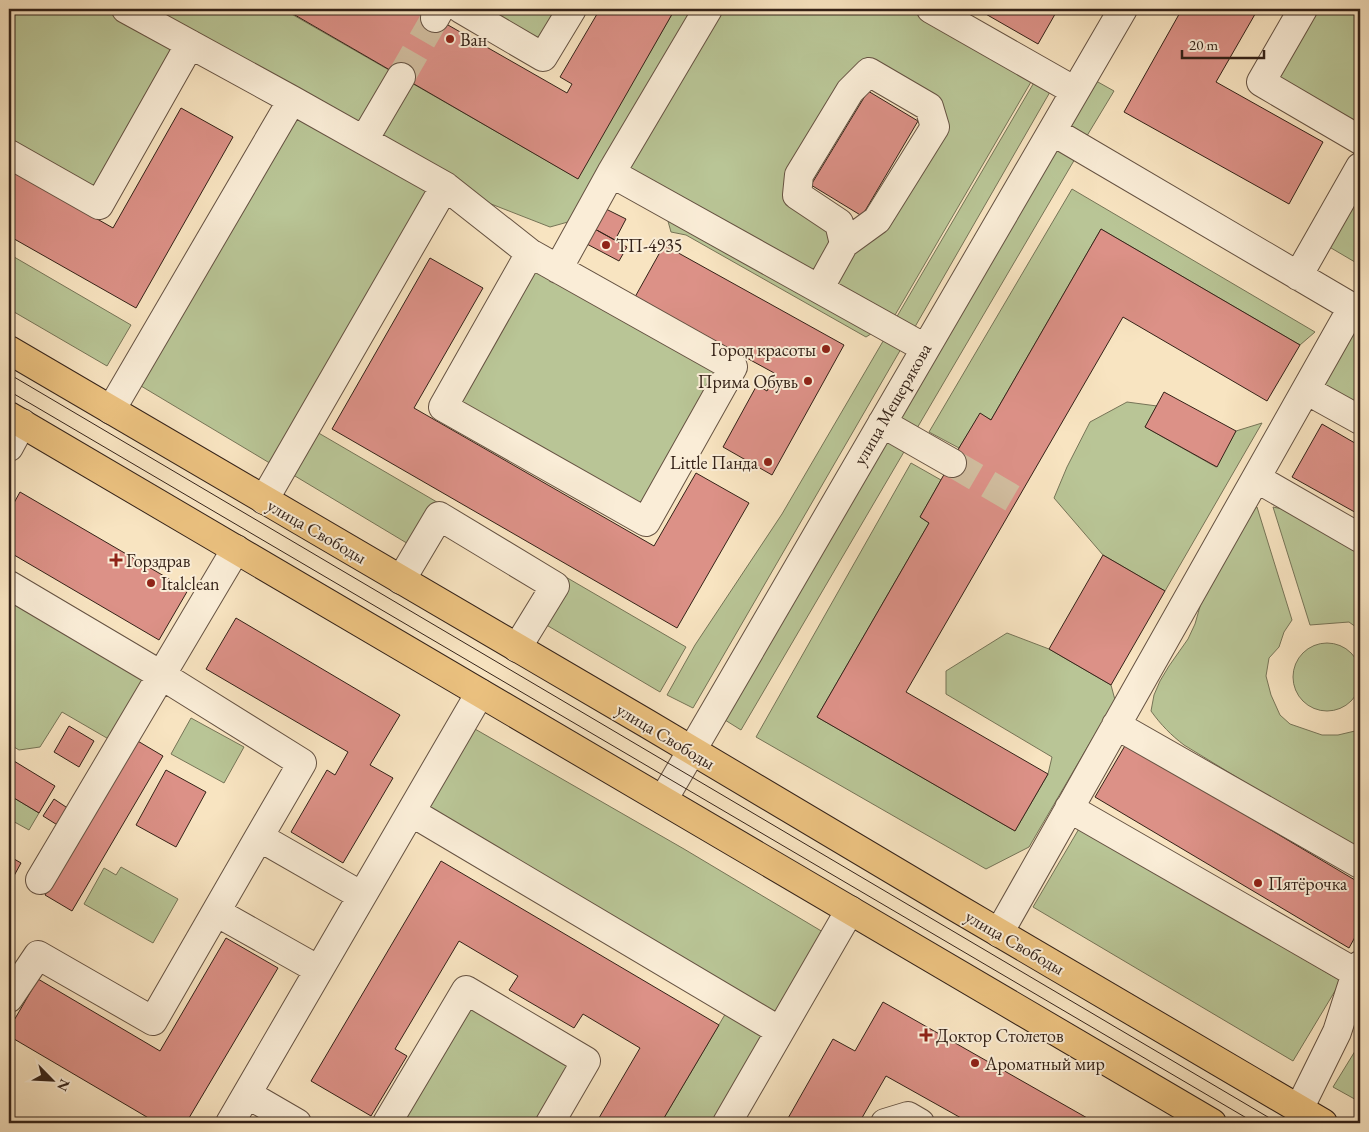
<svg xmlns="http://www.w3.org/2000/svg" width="1369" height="1132" font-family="'EB Garamond',serif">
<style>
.green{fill:#b9c596;stroke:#767457}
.building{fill:#dc9187;stroke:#342218}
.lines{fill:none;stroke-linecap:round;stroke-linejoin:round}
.minor-tunnel{stroke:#d1bd9f;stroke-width:28;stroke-dasharray:28 14;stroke-linecap:butt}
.minor-casing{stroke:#655242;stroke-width:30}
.major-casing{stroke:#342218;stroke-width:30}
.minor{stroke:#faedd7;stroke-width:28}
.major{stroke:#ecc280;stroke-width:28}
.tram{stroke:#342218;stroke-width:1}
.poi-dot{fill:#8f2418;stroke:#faedd7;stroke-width:2}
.labels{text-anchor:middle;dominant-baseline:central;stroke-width:4;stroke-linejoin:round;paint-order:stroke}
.poi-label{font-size:18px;fill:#342218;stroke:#faedd7;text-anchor:start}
.street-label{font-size:18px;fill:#342218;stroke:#faedd7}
</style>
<rect width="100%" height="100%" fill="#f8e4c1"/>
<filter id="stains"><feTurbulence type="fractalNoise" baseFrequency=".004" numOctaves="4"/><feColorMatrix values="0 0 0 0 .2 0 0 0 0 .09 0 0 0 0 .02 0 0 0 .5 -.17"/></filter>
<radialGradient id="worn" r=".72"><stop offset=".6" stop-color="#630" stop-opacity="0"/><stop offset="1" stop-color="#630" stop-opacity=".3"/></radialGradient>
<path class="green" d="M9,9h101l70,38 -83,148 -88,-50z
M171,9h118l-1,3 289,166 98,-169h256l107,61 -150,257 -69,-38 116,-162 -66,-55 -70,103 40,48 -26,62 -202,-111 -36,46 -25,7 -105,-41 -167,282 -147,-88 161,-280 -129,-78z
M461,9h111l-29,48z
M1309,9h51v125l-88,-52z
M1039,74l15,11 -142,247 -20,-7z
M1089,77l25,14 -32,53 -25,-15z
M1053,136l26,16 -166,283 -25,-14z
M1360,185v80l-34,-20z
M1072,189l243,143 -15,13 -199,-116 -110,191 -11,-6 -21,34 -30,-16z
M666,214l216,113 -16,10 -180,-102 -15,-3z
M9,254l122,71 -24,41 -98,-57z
M533,260l192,110 -80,142 -194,-107z
M1360,312v108l-54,-30z
M889,331l16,11 -212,366 -26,-13 28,-50 87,-131z
M1127,402l30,4 -12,21 71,40 20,-36 26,-8 -97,168 -62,-36 -49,-57 13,-31 23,-45z
M310,428l132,77 -27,43 -130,-78z
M883,429l25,16 -167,285 -24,-15z
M911,463l30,17 -21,37 9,6 -112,194 198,114 33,-57 4,-17 -106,-63v-23l61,-38 42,16 62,36 4,15 -86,147 -43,22 -230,-132z
M1257,507l35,113 -8,12 -5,15 -10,11 -3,18 5,19 9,20 10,9 32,11h16l17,-4 5,-3v122l-17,-8 -159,-97c-13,-10 -23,-20 -33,-34l3,-16 6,-14 9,-15 19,-27 7,-15 10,-35 41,-75z
M1273,507l14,3 73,38v82l-11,-8 -39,3z
M564,576l122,71 -26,45 -122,-72z
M9,594l143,85 -40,62 -50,-29 -22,35 -21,3 -10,-6z
M1293 677a34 34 0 1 1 68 0a34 34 0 1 1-68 0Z
M191,718l53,29 -20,36 -53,-29z
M468,725l216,124 144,86 -51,88 -358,-213z
M9,795l30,18 -10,17 -20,-11z
M1080,827l261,154 -48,80 -260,-154z
M121,867l57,32 -25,44 -69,-39 20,-36 12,7z
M468,994l113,69 -35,60h-154z
M730,1006l44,26 -53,91h-60z
M1360,1043v59l-27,-15z"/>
<path class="building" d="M289,9h131l147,84 5,-9 -12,-7 40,-68h7l4,2 2,-2h62l-97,170 -290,-168z
M977,9h81l-20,35z
M1182,9h76l-42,73 107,60 -34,62 -165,-92z
M868,91l50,30 -56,95 -51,-31z
M181,108l52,29 -97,171 -127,-72v-67l104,59z
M604,208l22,11 -11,21 -22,-12z
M593,228l34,19 -8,14 -34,-18z
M1101,229l199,116 -33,56 -144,-84 -217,375 142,82 -33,57 -198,-114 112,-194 -9,-6 39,-69 21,-35 11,7z
M664,245l180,100 -72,130 -49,-28 34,-62 10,6 9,-17 -141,-77z
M430,258l53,30 -69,120 240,138 42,-73 53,30 -72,125 -345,-199z
M1164,392l72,39 -19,36 -72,-40z
M1322,424l38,22v69l-68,-38z
M20,492l168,98 -29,50 -150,-88v-40z
M1103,555l62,36 -54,94 -62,-36z
M236,618l164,97 -30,50 23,13 -50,85 -52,-31 36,-62 8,5 13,-23 -142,-83z
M69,726l25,15 -15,26 -25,-15z
M136,740l27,16 -91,155 -27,-16z
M1126,744l234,139v45l-11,20 -254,-151z
M9,758l46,28 -16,27 -30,-18z
M166,770l40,22 -30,55 -40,-22z
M54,799l15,10 -10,17 -16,-10z
M9,856l12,7 -12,22z
M441,861l278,164 -58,98h-65l44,-75 -57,-34 -9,14 -65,-38 9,-14 -59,-35 -64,108 12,7 -36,60 -60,-35z
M226,938l52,30 -92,155h-29l-148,-87v-7l29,-50 122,72z
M883,1002l213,121h-126l-84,-47 -27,47h-67l-5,-3 46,-81 22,12z"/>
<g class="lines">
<path class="minor-tunnel" d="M401,77l34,-59
M952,463l65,38"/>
<g class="minor-casing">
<path id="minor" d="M126,9l166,91 153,86 85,67
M461,9l82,48 29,-48
M931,9l144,82
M1303,9l-42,73 99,58
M435,18l5,-9
M1052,131l308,181
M364,140l37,-63
M9,154l90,51 91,-161
M611,173l314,175
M530,253l203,114 -87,155 -203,-115z
M558,269l53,-96 97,-164
M1298,276l62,-109
M819,289l25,-45 -5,-21 -42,-28 2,-20 51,-84 19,-19 60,35 6,20 -58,93 -33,24
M1306,390l54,30
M111,410l181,-310
M882,423l70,40
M9,447l13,-24
M1256,478l104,60
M264,500l181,-314
M401,580l38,-64 116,70 -38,62
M9,585l152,90 141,88 -43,74 103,59
M1116,725l244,139
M663,800l460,-791
M1069,808l287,165
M411,812l369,219
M40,880l196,-331
M216,912l103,58
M999,933l353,-625
M9,998l29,-43 115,66 106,-184
M247,1094l50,29
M1299,1109l38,-77 19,-59 4,-8
M230,1123l250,-430
M387,1123l79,-133 120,71 -36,62
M727,1123l123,-213
M885,1123l23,-7 12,7"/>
</g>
<g class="major-casing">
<path id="major" d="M9,350l637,373 311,185 366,215
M9,416l1203,707"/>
</g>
<use href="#minor" class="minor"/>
<use href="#major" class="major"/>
<path class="tram" d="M9,374l1269,749
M9,391l1246,732"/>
</g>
<g class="poi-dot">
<circle cx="450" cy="39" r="5"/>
<circle cx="606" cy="245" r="5"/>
<circle cx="826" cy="349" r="5"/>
<circle cx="808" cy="381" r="5"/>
<circle cx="768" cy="462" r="5"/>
<path d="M113.5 552.5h5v5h5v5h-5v5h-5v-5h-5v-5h5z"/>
<circle cx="151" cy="583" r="5"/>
<circle cx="1258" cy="883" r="5"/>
<path d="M923.5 1027.5h5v5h5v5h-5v5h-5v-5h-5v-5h5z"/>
<circle cx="975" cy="1063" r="5"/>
</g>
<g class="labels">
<g class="poi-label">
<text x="460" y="39">Ван</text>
<text x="616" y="245">ТП-4935</text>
<text x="816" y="349" text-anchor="end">Город красоты</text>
<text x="798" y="381" text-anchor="end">Прима Обувь</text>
<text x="758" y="462" text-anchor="end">Little Панда</text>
<text x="126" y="560">Горздрав</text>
<text x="161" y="583">Italclean</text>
<text x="1268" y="883">Пятёрочка</text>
<text x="936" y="1035">Доктор Столетов</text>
<text x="985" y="1063">Ароматный мир</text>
</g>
<g class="street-label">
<text transform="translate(892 404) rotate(-60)">улица Мещерякова</text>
<text transform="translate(317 531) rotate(30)">улица Свободы</text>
<text transform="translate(666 736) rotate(31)">улица Свободы</text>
<text transform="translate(1015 942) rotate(30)">улица Свободы</text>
</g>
</g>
<rect width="1369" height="1132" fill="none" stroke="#f8e4c1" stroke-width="30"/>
<rect x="10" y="10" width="1349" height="1112" fill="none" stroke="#342218" stroke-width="2.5"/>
<rect x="15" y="15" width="1339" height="1102" fill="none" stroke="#342218"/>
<g transform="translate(52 1080) rotate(114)" stroke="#faedd7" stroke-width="4" paint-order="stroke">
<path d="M0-4L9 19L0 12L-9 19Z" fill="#342218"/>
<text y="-8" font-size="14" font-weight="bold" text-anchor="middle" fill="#342218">N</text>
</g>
<path d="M1182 50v8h82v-8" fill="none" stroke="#342218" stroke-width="2.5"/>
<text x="1189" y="50" font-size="15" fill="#342218" stroke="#faedd7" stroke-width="4" paint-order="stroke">20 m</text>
<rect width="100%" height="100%" filter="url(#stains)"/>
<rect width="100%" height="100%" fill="url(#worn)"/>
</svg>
